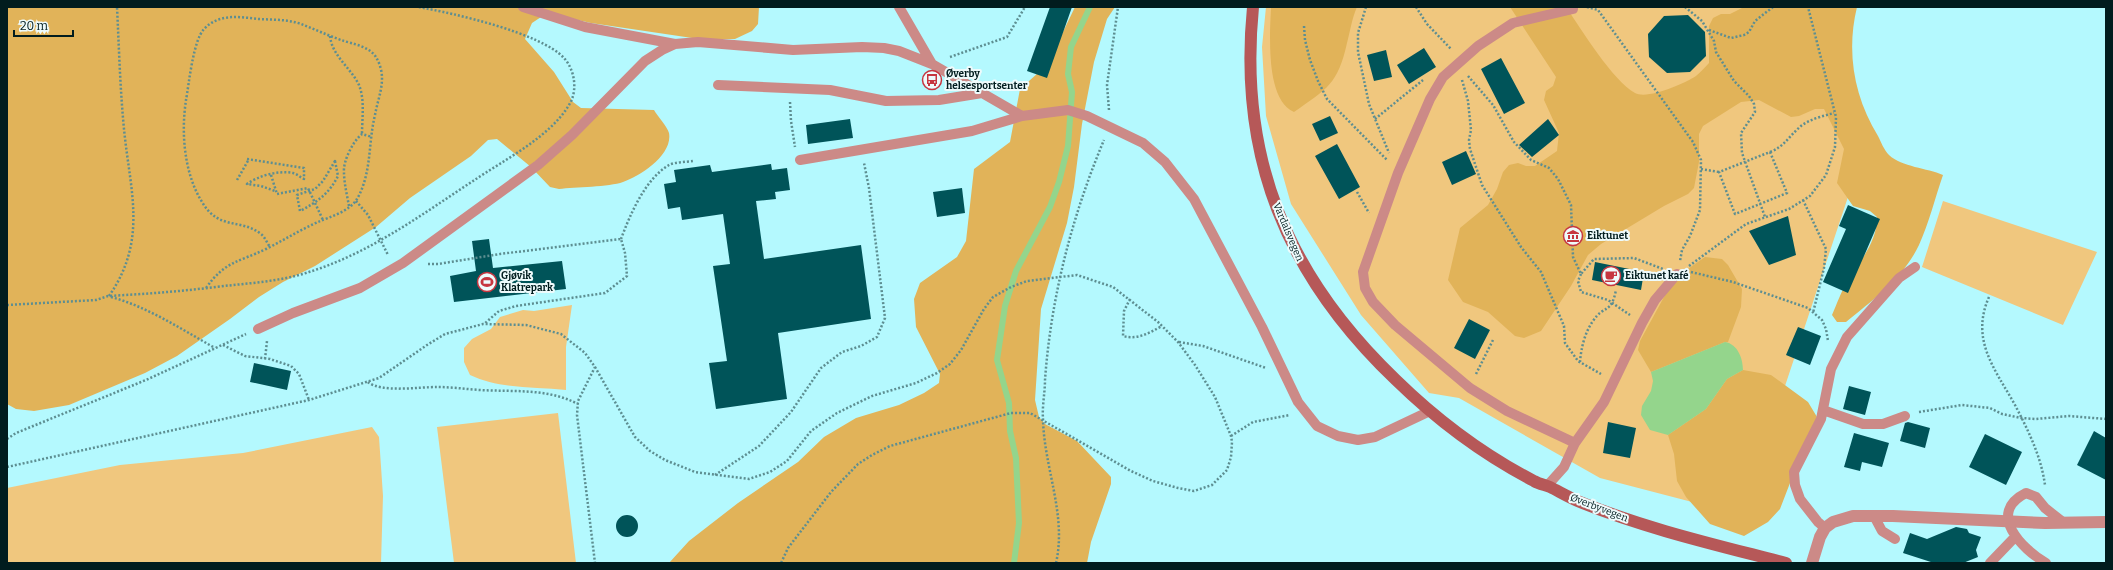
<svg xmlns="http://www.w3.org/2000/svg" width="2113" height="570" font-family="Bitter,serif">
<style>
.green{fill:#f0c77e}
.forest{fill:#e1b359}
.water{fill:#94d58c}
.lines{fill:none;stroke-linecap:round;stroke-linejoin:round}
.stream{stroke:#94d58c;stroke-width:6}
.building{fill:#005459}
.path{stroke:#5d8e91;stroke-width:2.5;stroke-dasharray:2 2;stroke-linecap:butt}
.lane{stroke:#cc8a87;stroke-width:10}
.street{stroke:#cc8a87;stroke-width:12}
.secondary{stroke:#b65858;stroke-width:12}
.labels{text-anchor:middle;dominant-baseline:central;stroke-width:4;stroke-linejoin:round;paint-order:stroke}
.poi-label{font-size:10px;font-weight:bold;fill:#011c1e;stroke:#eefbfc;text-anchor:start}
.street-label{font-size:10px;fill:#011c1e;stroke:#eefbfc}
</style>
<rect width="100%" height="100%" fill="#b4f9fe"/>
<path class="green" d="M1266,7h564l36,136 -124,372 -142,-37 -141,-80 -30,-5 -68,-78 -70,-111 -25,-88 -4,-69z
M1943,201l154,51 -34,73 -141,-58z
M572,305l-6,42v43c-32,-3 -67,-1 -96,-15l-6,-13v-14l8,-9 19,-10 9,-12 23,-7 11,1z
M558,413l18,150h-122l-17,-136z
M372,427l7,10 4,59 -2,67h-374v-75l113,-23 123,-12z"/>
<path class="forest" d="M7,7h752l-1,17 -6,7 -17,8h-36l-108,-16 -44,-10 -15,10 -7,16 29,33 19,30 8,6 73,2c4,7 13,16 15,23 4,22 -29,43 -46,49 -14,5 -48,5 -64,7l-9,-2 -19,-20 -34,-28 -9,1 -17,16 -61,42 -34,29 -61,39 -32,16 -24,15 -29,22 -53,37 -32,17 -76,32 -35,6 -18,-2 -9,-5z
M1075,7h40l-8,12 -13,43 -12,62 -8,63 -7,36 -26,86 -6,91 4,17 6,7 32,17 34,36v7l-20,58 -4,21h-418l20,-22 49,-38 60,-41 26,-25 32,-19 43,-13 25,-12 15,-10 1,-9 -24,-47 -2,-28 6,-16 37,-26 9,-16 8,-72 36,-27 10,-53 27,-24z
M1271,7h86c-5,11 -7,25 -10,36 -9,41 -20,46 -53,69 -29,-13 -24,-78 -23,-105z
M1510,7h56c15,22 47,74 69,86 13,7 50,-10 61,-17 5,-4 9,-9 13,-13v-37l4,-8 8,-4h9l14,-7h113c-11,45 -3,90 21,129 3,6 6,14 11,19 13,12 38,13 54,20 -8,23 -14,48 -24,70 -15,32 -46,55 -73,77h-9l-5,-7c5,-11 9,-24 16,-34 12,-21 29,-38 29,-64l-7,-6 -17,-5 -16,-23 7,-34 -20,-40h-9l-16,7 -8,1 -32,-17 -18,2 -38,24 -4,8v28l-5,26 -6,6 -24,12 -63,38 -13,11 -17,31 -30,45 -17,7 -9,-2 -27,-24 -25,-10 -15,-22 12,-52 28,-23 9,-16 6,-17 6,-7 9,-2 8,3h9l22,-15 2,-18 -15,-33 2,-9 7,-5 3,-9z
M1705,257l17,2 6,6 14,24 -1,18 -13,35h-3l-74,30 -13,-22 2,-9 30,-55 12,-13z
M1743,370l28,5 37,27 9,15 -11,34 -16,32 -10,26 -12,13 -24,14 -34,-12 -24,-27 -9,-16 -3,-27 -6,-19 38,-26 21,-30z"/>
<path class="water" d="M1725,342c13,2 18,17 18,28l-16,9 -21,30 -38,26 -18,-5 -9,-15 1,-9 9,-15 2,-10 -2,-9z"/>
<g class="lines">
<path class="stream" d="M1014,563l5,-40 -3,-65 -6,-27 -1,-28 -12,-43 8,-54 11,-35 34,-64 9,-25 9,-36 4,-54 -4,-18 3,-27 19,-40"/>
</g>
<path class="building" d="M1050,7h22l-25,71 -20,-7z
M1688,15l17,17 1,24 -16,16 -23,1 -18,-16 -1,-23 16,-18z
M1424,48l12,19 -27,17 -12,-19z
M1386,50l6,27 -18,4 -7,-26z
M1501,58l24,45 -21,11 -23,-45z
M1330,116l8,17 -18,8 -8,-17z
M850,119l3,19 -45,6 -2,-19z
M1548,119l11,16 -27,22 -13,-12z
M1337,144l23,43 -21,12 -24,-43z
M1466,151l10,23 -24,11 -10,-23z
M771,164l1,6 15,-2 3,22 -15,2 1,7 -20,2 8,58 97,-14 10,74 -93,14 9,66 -71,10 -7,-46 18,-2 -14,-95 17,-2 -7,-50 -41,6 -2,-13 -12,2 -4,-25 12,-2 -2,-12 36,-5 2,7z
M962,188l3,25 -28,4 -4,-25z
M1848,205l32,14 -32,74 -25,-11 23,-53 -7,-3z
M1788,216l8,39 -27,10 -20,-34z
M489,239l4,29 69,-7 4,28 -112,13 -4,-26 26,-5 -4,-30z
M1595,262l49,10 -3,18 -49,-10z
M1469,319l21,11 -15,29 -21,-11z
M1798,327l23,9 -11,29 -24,-10z
M254,363l37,8 -4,19 -37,-8z
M1849,386l22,6 -6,23 -22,-6z
M1608,422l28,6 -6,30 -27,-5z
M1908,422l22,6 -5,20 -25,-7 5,-18z
M2094,431l12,7v42l-29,-15z
M1854,433l35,10 -7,24 -20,-5 -2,9 -16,-4z
M1985,434l37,18 -16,33 -37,-18z
M616 526a11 11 0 1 1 22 0a11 11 0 1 1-22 0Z
M1956,527l11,2 2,4 12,4 -5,13 2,7 -15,6h-29l-31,-10 7,-20 17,6z"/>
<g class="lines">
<path class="path" d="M1366,7l-8,26v19l11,52 20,49
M1416,7l11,17 24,25
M1587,7l11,3 95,132 8,18 -1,50 -10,26 -8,14 -2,11
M1685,7l17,14 12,20 2,11 18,29 15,15 5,8 1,8 -14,21 1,20 23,64
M1304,26l1,14 5,20 8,21 9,18 60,61
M1709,30l22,8 13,-3 5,-3 6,-11 18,-14
M330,36c2,20 21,32 29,49 6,15 3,34 3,49
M950,57l57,-20 18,-30
M1468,76l25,29 21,37 17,18 18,8 9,11 13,26 2,52 8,17 13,-15 40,-1 29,11
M1462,80l6,21 3,29 -2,10 1,9 12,36 39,62 20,25 23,54 1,17 13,18 23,13
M790,102l1,19 4,26
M1109,110l-2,-25 11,-78
M1375,119l48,-39
M1770,152l17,41 -52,21 -16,-42z
M1770,152c14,-5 20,-17 31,-26 9,-7 22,-10 33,-13
M247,159l57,9v11c-4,-2 -7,-5 -11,-6 -15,-3 -35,3 -46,11l14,2 14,5
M335,161l3,15c-9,18 -21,26 -38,35l-3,-16 18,-6 8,-8z
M1701,169l18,3
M271,175l6,19 31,-6 15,32
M237,180l12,-21
M1357,192l12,21
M1803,200l23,49 -2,19 -11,45
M356,201l12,14 20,40
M349,206c-2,-11 -5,-23 -5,-34 -1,-11 9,-31 18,-38l10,3
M621,239c9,-24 24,-60 48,-74 6,-3 17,-3 24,-4
M428,264h10l62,-10 121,-15 4,14 2,23 -22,17 -89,13 -17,5 -15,13
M1689,266l57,-42 43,-15 21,-13 16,-21 9,-28 1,-30 -28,-110
M1691,272l42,10 75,26 14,12 4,9 2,12
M1581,274l-3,7 3,11 27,8 22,15
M206,288c19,-27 33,-26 60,-39 18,-9 34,-19 52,-27 12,-5 32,-11 39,-23 15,-26 11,-56 18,-84 2,-12 7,-24 7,-37 0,-6 -2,-14 -5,-19 -6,-13 -25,-15 -36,-19 -14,-5 -27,-11 -40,-16 -14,-5 -28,-4 -42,-5 -19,-2 -40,-6 -55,10 -11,12 -15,55 -18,71 -5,33 -2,73 16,102 17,29 39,16 59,32 4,3 6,9 9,13
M109,296c39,-56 21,-105 15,-167 -4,-41 -5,-82 -7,-122
M111,297c37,10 70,32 104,51
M1989,297c-19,43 6,72 26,108 13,25 26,51 30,80
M1130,299l-6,12 -1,25c15,4 26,-3 39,-10
M7,305l89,-5 12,-4c39,-2 77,-5 116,-10 28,-3 58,-5 85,-14 61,-19 112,-57 164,-91 31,-21 77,-44 96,-76 9,-14 6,-35 -5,-47 -23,-25 -111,-45 -146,-51
M1179,342l24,4 63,22
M223,345l22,11 25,3 21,7 8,8 10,26
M265,359l2,-18
M1580,362c1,-14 5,-30 13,-41 11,-17 18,-6 23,-31
M595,367l40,70 15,14 15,9 30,12 54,7 21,-7 17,-11 24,-30 26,-18 35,-17 44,-13 21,-10 13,-9 11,-14 23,-41 9,-12 18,-10 16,-6 50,-6 36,12 45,35 20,20 17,23 20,32 16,39 1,6 -1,15 -4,13 -15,15 -18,6 -16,-3 -25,-7 -22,-10 -101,-58h-19l-121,33 -18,9 -14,9 -27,28 -43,56 -7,15
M1476,374l17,-34
M368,382c13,11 51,5 69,5 14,0 28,2 43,3 34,2 67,-2 98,14
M1919,412l43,-7 28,3 12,6 19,4 15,1 33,-3 37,3
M1231,436l22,-14 37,-7
M7,439l9,-6 130,-53 100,-46
M7,467l302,-67 70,-22 48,-33 18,-11 38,-10 43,1 35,9 24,19 10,14 -17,34 -1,14 18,148
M715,475l44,-29 32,-34 30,-44 21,-16 19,-6 16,-9 8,-19 -16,-130 -5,-25
M1056,563c11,-48 -12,-95 -13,-144 -1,-13 2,-26 2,-39 6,-83 27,-164 59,-240"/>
<path class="lane" d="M523,7l62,20 90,17 23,-2 95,8 69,-3 22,1 15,3 33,13
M899,7l33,57 90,52
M718,85l112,5 56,11 53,-1 43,-7
M800,160l172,-29 50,-15 46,-6 19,6 56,27 22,19 29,37 68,128 36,75 19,24 21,10 20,4 17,-3 55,-26
M258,329l35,-16 67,-25 43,-25 135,-98 34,-30 73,-74 17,-11 13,-6
M1823,410l40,14h20l22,-8
M1575,443l29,-41 38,-79 13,-23 22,-26
M1547,486l17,-19 11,-24 -68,-32 -37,-23 -75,-63 -22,-23 -8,-14 -2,-16 35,-99 32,-74 13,-22 35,-31 35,-23 60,-14
M1874,516l8,15 13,8
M1825,528l-7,-6 -18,-23 -5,-14 -1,-13 27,-53 10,-50 16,-32 52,-59 16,-11
M1990,563l25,-26
M2046,563c-24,-14 -60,-50 -20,-70l10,4 9,11 19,15"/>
<path class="street" d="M1812,563l8,-26 5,-9 8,-6 20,-6h40l152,7 61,-1"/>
<path class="secondary" d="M1253,7c-15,151 34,269 143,373 42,41 86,74 138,101 5,3 11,4 16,6 10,5 20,11 30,15 67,27 137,43 206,61"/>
</g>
<defs>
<g id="bus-ring" transform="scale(1)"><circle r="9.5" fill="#eefbfc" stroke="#c63640" stroke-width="1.5"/><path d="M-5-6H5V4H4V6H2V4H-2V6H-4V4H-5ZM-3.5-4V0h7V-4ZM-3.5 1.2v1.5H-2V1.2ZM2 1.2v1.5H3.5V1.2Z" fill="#c63640"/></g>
<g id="museum-ring" transform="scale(1)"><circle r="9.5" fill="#eefbfc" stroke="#c63640" stroke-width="1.5"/><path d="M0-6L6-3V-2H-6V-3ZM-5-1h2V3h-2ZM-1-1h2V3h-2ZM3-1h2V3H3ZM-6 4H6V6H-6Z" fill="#c63640"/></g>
<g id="cafe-ring" transform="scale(1)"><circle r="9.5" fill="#eefbfc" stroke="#c63640" stroke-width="1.5"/><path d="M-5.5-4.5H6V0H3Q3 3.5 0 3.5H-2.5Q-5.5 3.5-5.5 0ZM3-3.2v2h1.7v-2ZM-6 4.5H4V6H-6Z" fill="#c63640"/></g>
<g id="stadium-ring" transform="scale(1)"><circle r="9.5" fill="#eefbfc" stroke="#c63640" stroke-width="1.5"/><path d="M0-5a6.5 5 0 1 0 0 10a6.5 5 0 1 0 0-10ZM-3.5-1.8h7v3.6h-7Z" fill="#c63640"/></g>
</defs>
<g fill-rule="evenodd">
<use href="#bus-ring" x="932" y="80"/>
<use href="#museum-ring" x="1573" y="236"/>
<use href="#cafe-ring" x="1611" y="276"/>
<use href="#stadium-ring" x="487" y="282"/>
</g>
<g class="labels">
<g class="poi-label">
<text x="946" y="74">Øverby<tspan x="946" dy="12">helsesportsenter</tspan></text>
<text x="1587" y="236">Eiktunet</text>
<text x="501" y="276">Gjøvik<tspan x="501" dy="12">Klatrepark</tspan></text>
<text x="1625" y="276">Eiktunet kafé</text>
</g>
<g class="street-label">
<text transform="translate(1288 232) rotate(67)">Vardalsvegen</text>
<text transform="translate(1599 508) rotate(21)">Øverbyvegen</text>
</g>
</g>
<rect width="2113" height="570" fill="none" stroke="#011c1e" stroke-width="16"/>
<path d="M14 30v6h59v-6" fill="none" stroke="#011c1e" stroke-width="2"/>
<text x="20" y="30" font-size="12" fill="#011c1e" stroke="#eefbfc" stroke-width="3" paint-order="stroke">20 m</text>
</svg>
